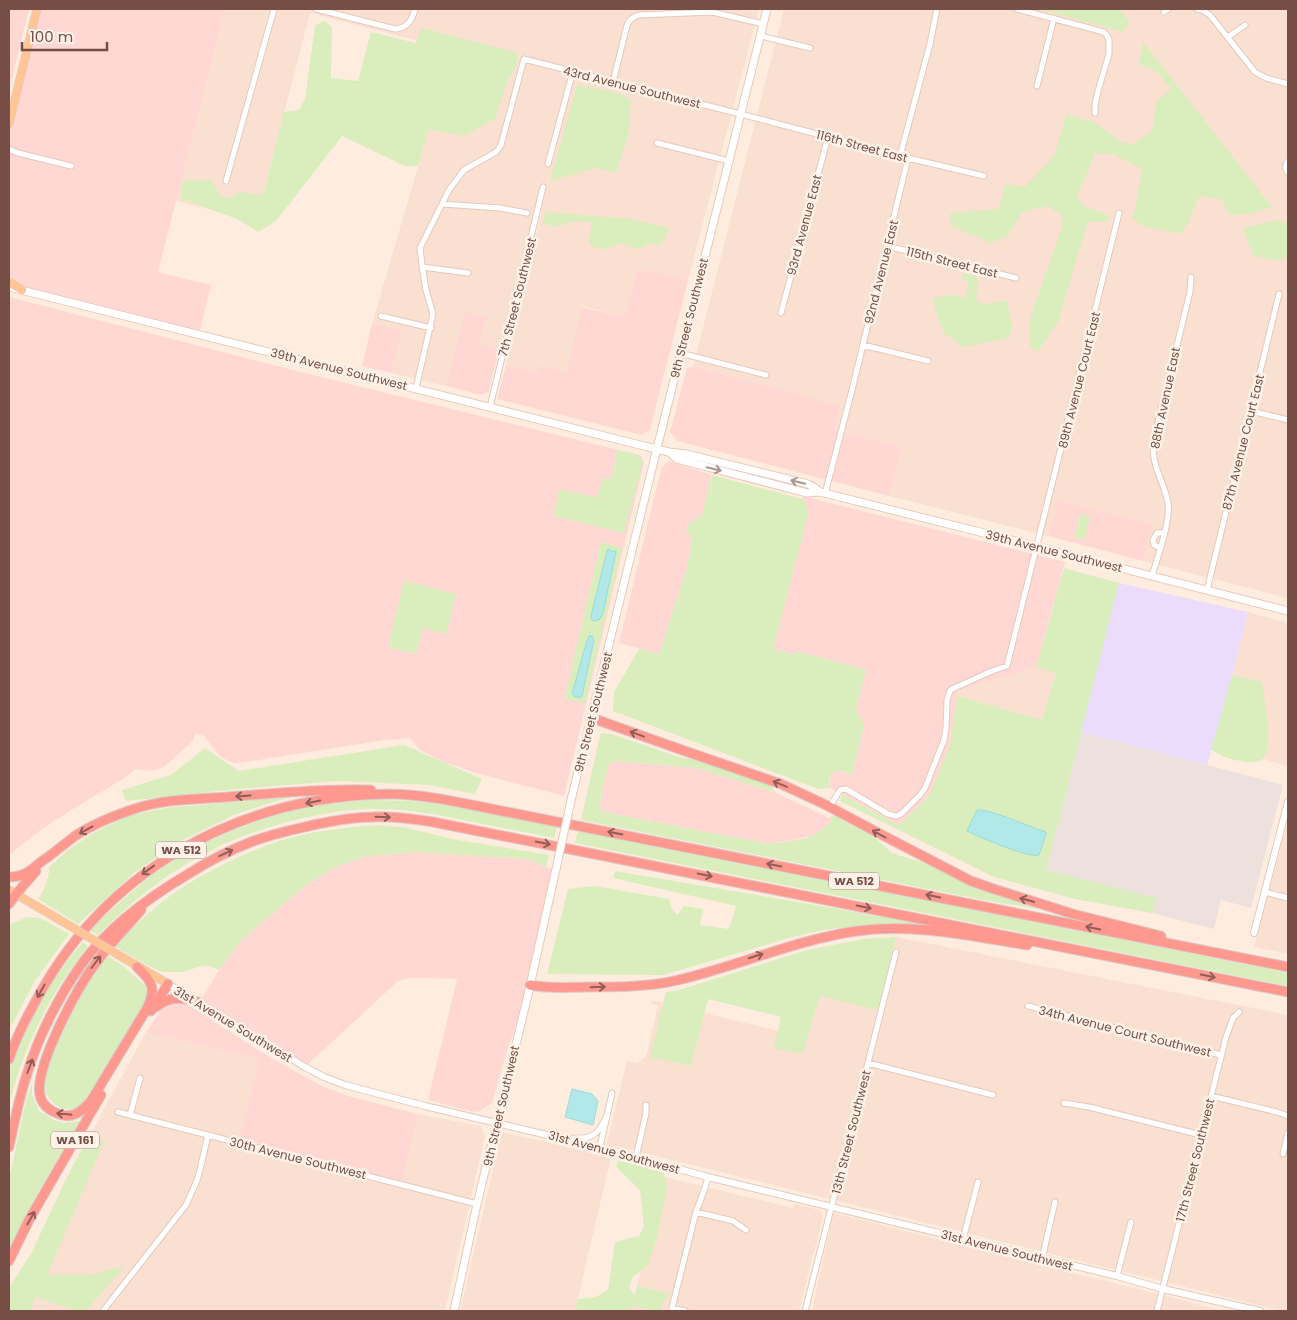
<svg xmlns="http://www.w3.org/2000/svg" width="1297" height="1320" font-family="Poppins,sans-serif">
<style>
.residential{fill:#f9e0d0}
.commercial{fill:#ffd8d3}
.industrial{fill:#ece1dc}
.education{fill:#eadcfa}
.green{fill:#d9edbd}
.water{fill:#b2e9e8;stroke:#98dcdb}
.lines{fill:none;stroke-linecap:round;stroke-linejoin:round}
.minor-casing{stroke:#e5c9be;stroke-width:7}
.tertiary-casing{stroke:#e5c9be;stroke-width:8}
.secondary-casing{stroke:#ebc8ba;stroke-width:9}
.primary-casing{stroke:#d9cdcb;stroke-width:9}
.motorway-casing{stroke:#d9cdcb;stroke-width:11}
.minor{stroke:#fff;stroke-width:5}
.tertiary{stroke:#fff;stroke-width:6}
.secondary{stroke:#fff;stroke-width:7}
.primary{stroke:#ffc596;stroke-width:8}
.motorway{stroke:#ff9990;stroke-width:9}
.secondary-bridge-casing{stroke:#ebc8ba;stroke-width:9;stroke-linecap:butt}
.primary-bridge-casing{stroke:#d9cdcb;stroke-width:9;stroke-linecap:butt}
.secondary-bridge{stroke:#fff;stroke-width:7}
.primary-bridge{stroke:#ffc596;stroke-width:8}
.oneway{stroke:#ad958f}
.oneway2{stroke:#925d54}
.labels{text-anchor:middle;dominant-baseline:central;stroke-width:5;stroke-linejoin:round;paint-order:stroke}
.shield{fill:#fff2e8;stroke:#a07f76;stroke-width:1}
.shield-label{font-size:11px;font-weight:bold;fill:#774e45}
.street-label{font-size:12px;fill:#774e45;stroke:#fff2e8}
</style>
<rect width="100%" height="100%" fill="#feeddf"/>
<path class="residential" d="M225,9h534l-71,271 -44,-11 -1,4 -7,-1 -12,45 -41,-11 -16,66 -27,-6 -2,7 -32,-8 36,-156 -6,-2 -37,142 -20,-5 -14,-31 -19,73 -55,-13 10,-42 -29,-7 57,-195 34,7 44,-54 8,-16 -205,-53 -54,208 -80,-20z
M784,9h504v589l-145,-37 10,-37 -95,-24 -10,36 -159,-40 13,-49 -68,-17 6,-25 -147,-38z
M1248,612l40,11v143l-25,-7 5,-10 -6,-67 -30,-7z
M1036,667l20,6 -14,47 -85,-24 1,-5z
M1288,821v133l-34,-7z
M896,937l392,78v296h-6l-675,-167 20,-83 9,2 10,-6 12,-51 -6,-2 -1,-4 156,38 13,-42 58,14z
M146,1032l113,27 -20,80 163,41 16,-66 63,12 4,10 -40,175h-436v-10l58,-124z
M502,1132l109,25 -36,154h-115z
M664,1177l129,31 1,-4 26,6 3,6 -24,95h-168z
M833,1213l392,98h-413z"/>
<path class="commercial" d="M9,9h20l-20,81z
M38,9h187l-49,192 -18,71 53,13 -12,49 -190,-47v-163z
M644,269l44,11 -38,150 -9,5 -144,-36 9,-34 32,8 2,-8 27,7 14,-65 43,10 12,-45 7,1z
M9,297l292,75 338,83 3,2 2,6 -80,333 -88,-23 -33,-11 -23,-12 -7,-9 -4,-3 -24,2 -146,23h-6l-12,-6 -4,-4 -13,-17 -6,-2 -4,1v5l-30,27 -12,4 -16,-2 -10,8 -53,32 -34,22 -30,24z
M465,312l21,6 -7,26 20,5 -10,42 -8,4 -35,-9z
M372,324l30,7 -11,42 -29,-7z
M693,367l147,38 -6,25 68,17 -13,49 -212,-55 -7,-9 17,-64z
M669,461l43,14 -10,40 -13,9 -3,8 6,4 -5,32 -28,86 -40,-11 42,-174 4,-5z
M803,496l262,66 -29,105 -78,24 -8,53 -21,52 -30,29 -69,-37v-10l3,-4 5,-3 14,4 12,-49 -8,-17 10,-39 -69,-19 -1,4 -23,-6 35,-139 -5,-11z
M1058,500l95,24 -10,37 -95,-25z
M614,761l83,7 79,25 56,26 -4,6 -14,10 -21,5 -24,4 -166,-32 -4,-6 9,-40z
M415,852l112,7 19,8 10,2 -29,130 -19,48 -16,56 -12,8 -6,1 -46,-12 29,-121 -42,-1 -10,1 -7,2 -93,86 -106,-65 20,-32 21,-28 34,-32 35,-27 25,-15 29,-11z
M177,1002l9,1 75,49 59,33 28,11 70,18 -16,67 -163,-42 20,-80 -113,-27 19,-27z"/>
<path class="industrial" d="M1081,732l202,53 -32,123 -30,-8 -7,29 -62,-16 3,-14 -109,-29z"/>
<path class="education" d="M1119,583l129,29 -16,63 -25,90 -126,-33z"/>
<path class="green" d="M1039,9h80l11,14 -7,9z
M325,21l7,6 -1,51 27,3 13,-49 45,11 6,-15 96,25 -2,13 -9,16 -12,37 -32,17 -34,-7 -11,37h-13l-63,-30 -66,85 -18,11 -21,-13 -57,-21 3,-18 28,1 12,17 10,-1 7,-5 23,3 21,-83 15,-2 6,-11 10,-74z
M1143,42l129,165 -19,6 -23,2 -9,-16 -22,-3 -10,25 -8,13 -36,-7 -12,-8 9,-50 -29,-15 -18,-1 -18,44 6,9 27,10 -3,6 -19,-1 -30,101 -20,29 -8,-4 -1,-25 32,-92 2,-13 -15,-11 -26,6 -15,24 -16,7 -40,-17 -1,-13 48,-4 8,-25 19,3 30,-32 11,-40 28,7 27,20 12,2 19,-13 5,-31 14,-10 -13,-18 -19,-8z
M577,85l40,8 14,7 -3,36 -12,37 -19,-5 -47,13z
M546,212l84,7 39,9 -2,6 -4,8 -5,3 -9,-2 -11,6c-4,-1 -12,-5 -16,-6 -6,0 -14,5 -20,7l-10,-4 -3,-4 3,-18c-13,-8 -27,3 -41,2 -2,0 -5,-2 -8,-3z
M1278,220l10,4v34l-14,2 -20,-4 -12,-28z
M963,273l15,4 -2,24 7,3 24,-3 5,27 -4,10 -45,9 -19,-14 -8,-21 -3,-14 17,-3 15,3 4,-16 -7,-3z
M617,450c9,2 23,2 26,12l-19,71 -71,-17 6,-26 38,7 6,-19 8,1z
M712,475l91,24 5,11 -1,9 -34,130 22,6 2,-4 69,19 -10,39 8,16 -12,50c-4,-1 -9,-4 -13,-4 -9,1 -11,10 -9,17l-12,1 -205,-78 1,-19 25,-43 20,5 28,-86 5,-31 -6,-5 3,-9 13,-8z
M1080,514l10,2 -5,23 -11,-2z
M601,542l21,6 -37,155 -21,-4z
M1064,568l55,15 -73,287 110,28 -4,15 -77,-14 -81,-22 -154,-76 1,-4 2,-2 56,30 30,-29 21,-52 7,-48 85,24 14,-47 -20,-6z
M404,581l52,13 -10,40 -23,-6 -7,26 -28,-7z
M1232,675l30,7c2,16 12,65 1,77 -6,7 -30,1 -38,-2 -5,-2 -9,-5 -14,-7z
M602,733l10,1 67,23 17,3 73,24 7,9 -79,-25 -83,-7 -6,5 -9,40 4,6 166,32c22,-3 50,-4 63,-25l-3,-2 6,-2 10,7 26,12 21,19 35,11 43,20 69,25 -50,-8 -408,-81 19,-85z
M404,745l78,34 -7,15 -46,-9 -91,-4 -111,9 -101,11 -4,-11 49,-15 34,-27 34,23z
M290,797l-54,17 -57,28 -44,30 -57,52 -40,-25c7,-11 11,-19 11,-32l20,-18 24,-16 35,-17 38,-8z
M369,800l40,1 24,2 124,24 -3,11c-28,-5 -55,-11 -82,-16 -31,-7 -63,-13 -94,-13 -29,-1 -59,5 -87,12 -29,8 -58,17 -85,32 -41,21 -76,50 -108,82l-9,-5c21,-19 43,-39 66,-57 43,-31 95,-52 146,-64 23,-5 46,-7 68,-9z
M381,825l27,3 44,11 97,16 -3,12 -19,-8 -112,-7 -52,5 -29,11 -25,15 -49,41 -20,18 -21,28 -10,-4h-8l-18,6h-21l-21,-10 -28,-17c22,-19 43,-40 67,-56 34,-22 79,-44 118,-53 28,-7 55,-9 83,-11z
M578,831l710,142v13l-713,-143z
M615,871l212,36 105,19 -42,-1 -34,1 -33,4 -30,7 -130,38 -116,-1 21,-85 27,-3 74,13 3,11 6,5 6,-9 19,3 -3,16 29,4 7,-23 -123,-28z
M27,917l13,1 29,16 -34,47 -26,49v-105z
M896,937l-18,73 -58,-14 -18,58 -28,-6 7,-31 -73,-18 -17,67 -41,-9 16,-65 10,-1 131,-41 57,-11z
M83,942l5,4c-39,49 -63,98 -79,158 0,-10 -1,-21 0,-31 1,-11 7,-22 12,-32 17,-37 35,-69 62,-99z
M106,955l16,10 26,23 1,7 -40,69 -23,34 -6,8 -7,3h-10l-9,-5 -8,-10 -2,-12 6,-26 34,-67z
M32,1083v12l7,16 13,8 12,4 17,-2c-26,42 -51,83 -72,128v-69l17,-80z
M90,1134l14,8 -57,133h43l35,-9 -39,45h-9l-42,-14 -4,14h-22v-23l23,-36 35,-75z
M618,1160l46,13 3,16 -11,52 -8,24 -15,12 -4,10 6,9 2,-10 34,8 -9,9 -1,8h-6l-22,-5 -2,5h-56l3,-12 18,-2 12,-7 7,-48 24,-6 5,-9 -4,-37 -24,-23z"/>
<path class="water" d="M608,549l3,2h5v1l-13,61 -3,6 -6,2 -3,-2v-3l16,-65z
M589,636h3l2,4 -12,56 -3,2 -5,-2 -2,-2 14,-50z
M977,810c11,-2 55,18 69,22v2l-7,21c-12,3 -59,-18 -72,-24z
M572,1089l20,5 6,7 -5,24 -28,-8z"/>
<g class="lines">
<g class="minor-casing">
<path id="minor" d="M316,9l79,20c13,-1 17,-9 20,-20
M1017,9l87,23 5,7v15l-11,37 -3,13v9
M1197,9l5,1 8,5 45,57 11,6 22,6
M1164,12l4,-3
M761,36l49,12
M1228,37l17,-12
M613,82l14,-57c3,-6 6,-8 12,-10l73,-3 52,12
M1037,86l17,-68
M657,143l72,18
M9,149l9,4 53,13
M900,156l30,-112 7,-35
M1288,161c-3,4 -3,8 0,12
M548,164l25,-93
M226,181l48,-172
M442,204l58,4 27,5
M887,246l129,32
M422,267l46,6
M781,313l47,-176
M381,316l50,12
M863,345l65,16
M680,353l86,22
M416,388l17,-74 -7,-24 -4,-25 -2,-17 29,-58 15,-20 32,-18 5,-7 23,-86 228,58 156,41 76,18
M490,407l53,-220
M1251,411l37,9
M825,494l28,-108 55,-228
M1160,548l-6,-3 -1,-5 4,-7h7
M1152,576c5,-17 19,-56 16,-73 -4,-22 -16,-35 -15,-60l37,-151 1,-15
M1207,590l72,-296
M832,803l8,-13 6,-1 42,25 8,2 5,-2 19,-19 5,-7 19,-48 2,-12 1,-28 3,-9 2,-2 40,-18 15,-5 112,-453
M1265,892l23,6
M1028,1006l193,49
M868,1063l125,32
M1211,1096l66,16 11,4
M1064,1103l25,4 112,28
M118,1112l359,92
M130,1115l10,-37
M567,1138c21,1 30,1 39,-21
M600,1147l12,-54
M1283,1154l5,-21
M636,1157l10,-44v-8
M696,1212l37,9 13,9
M963,1239l15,-57
M1042,1259l13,-57
M1117,1276l14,-54
M103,1311l83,-106 10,-22 3,-9 9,-39
M685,1311l-13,-3 24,-96 9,-24 3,-11
M805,1311l91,-359
M1157,1311l69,-274 7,-19 6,-6"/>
</g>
<g class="tertiary-casing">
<path id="tertiary" d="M1254,933l34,-131
M168,984l137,83 19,10 21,8 80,21 185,44 98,27 409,99 46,13 97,22"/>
</g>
<g class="secondary-casing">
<path id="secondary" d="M9,287l635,159 25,6 17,2 122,30 7,4 5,4
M669,452l8,7 130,34 13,-1 172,43 296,76
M572,796l88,-360 107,-427
M454,1311l23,-107 50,-205 29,-130"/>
</g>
<g class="primary-casing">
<path id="primary" d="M9,124l28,-115
M9,282l13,8
M9,890l51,30
M117,954l51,30"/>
</g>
<g class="motorway-casing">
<path id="motorway" d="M592,718l90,32 99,34 43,20 64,34 83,43 23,8 79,25 88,22
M9,877c20,0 24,-11 39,-20 9,-7 18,-14 27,-21 18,-12 38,-20 59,-27 29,-10 62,-10 93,-12 48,-4 97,-8 144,-7
M9,904l7,-10 20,-23
M137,967c16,15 20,22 9,43l-55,91c-8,9 -16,17 -29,14 -10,-3 -20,-9 -22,-20 -6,-27 38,-110 56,-132 13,-19 30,-35 45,-53
M530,985c19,4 38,2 57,2 27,0 64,0 91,-7 60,-14 117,-40 179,-49 57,-8 114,5 170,14
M156,1007c14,-12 27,-9 43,-5
M151,1011l17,-27
M9,1059c6,-18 14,-35 23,-51 70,-137 205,-212 357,-214 31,0 63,7 93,13l806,160
M9,1147c5,-24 10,-49 18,-73 11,-37 32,-78 54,-109 28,-39 68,-68 109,-92 19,-12 40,-23 61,-31 20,-8 41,-12 62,-17 19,-4 40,-8 60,-8 20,-1 40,2 60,5l855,170
M9,1261l20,-41 72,-125"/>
</g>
<use href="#minor" class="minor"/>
<use href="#tertiary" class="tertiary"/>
<use href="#secondary" class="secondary"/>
<use href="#primary" class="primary"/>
<use href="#motorway" class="motorway"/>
<g class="secondary-bridge-casing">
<path id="secondary-bridge" d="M556,869l16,-73"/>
</g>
<g class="primary-bridge-casing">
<path id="primary-bridge" d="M60,920l57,34"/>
</g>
<use href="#secondary-bridge" class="secondary-bridge"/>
<use href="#primary-bridge" class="primary-bridge"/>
</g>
<defs><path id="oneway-shaft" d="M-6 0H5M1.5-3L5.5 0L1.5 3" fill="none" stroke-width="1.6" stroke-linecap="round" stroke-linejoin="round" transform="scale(1.25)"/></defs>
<g class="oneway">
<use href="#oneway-shaft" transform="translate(714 469) rotate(14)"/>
<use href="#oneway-shaft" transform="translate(798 482) rotate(-167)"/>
</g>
<g class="oneway2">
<use href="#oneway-shaft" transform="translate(637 734) rotate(-160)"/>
<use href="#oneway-shaft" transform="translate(780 784) rotate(-158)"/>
<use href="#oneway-shaft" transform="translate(243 796) rotate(176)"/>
<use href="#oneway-shaft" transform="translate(313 802) rotate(168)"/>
<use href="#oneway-shaft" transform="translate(383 817) rotate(2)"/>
<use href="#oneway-shaft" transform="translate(86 830) rotate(151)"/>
<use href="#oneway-shaft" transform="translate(615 833) rotate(-169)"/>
<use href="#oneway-shaft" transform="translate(879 834) rotate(-152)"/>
<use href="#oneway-shaft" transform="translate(543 843) rotate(11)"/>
<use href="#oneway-shaft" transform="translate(226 853) rotate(-25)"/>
<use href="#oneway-shaft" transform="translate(774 865) rotate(-169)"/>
<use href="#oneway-shaft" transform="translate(148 870) rotate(144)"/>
<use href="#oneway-shaft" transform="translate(705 875) rotate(11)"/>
<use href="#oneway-shaft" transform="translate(933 896) rotate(-169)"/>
<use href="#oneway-shaft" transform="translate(1027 900) rotate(-164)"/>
<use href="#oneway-shaft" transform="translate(864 907) rotate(11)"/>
<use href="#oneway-shaft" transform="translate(1093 928) rotate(-169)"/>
<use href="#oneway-shaft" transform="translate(756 956) rotate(-18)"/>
<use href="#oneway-shaft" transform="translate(96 962) rotate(-53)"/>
<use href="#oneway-shaft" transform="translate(1208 976) rotate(11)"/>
<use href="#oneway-shaft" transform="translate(598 987) rotate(-2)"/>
<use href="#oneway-shaft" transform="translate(41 991) rotate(119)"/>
<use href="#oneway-shaft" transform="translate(30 1066) rotate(-69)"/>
<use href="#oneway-shaft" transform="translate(64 1114) rotate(-174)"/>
<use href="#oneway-shaft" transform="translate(31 1218) rotate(-61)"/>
</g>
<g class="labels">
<g class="shield">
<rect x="156" y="841.5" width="50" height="17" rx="4"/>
<rect x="829" y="872.5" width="50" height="17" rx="4"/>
<rect x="51" y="1131.5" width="48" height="17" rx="4"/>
</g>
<g class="shield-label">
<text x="181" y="850">WA 512</text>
<text x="854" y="881">WA 512</text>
<text x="75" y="1140">WA 161</text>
</g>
<g class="street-label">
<text transform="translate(632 87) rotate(14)">43rd Avenue Southwest</text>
<text transform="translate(862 146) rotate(15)">116th Street East</text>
<text transform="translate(804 225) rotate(-75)">93rd Avenue East</text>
<text transform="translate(952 262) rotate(14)">115th Street East</text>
<text transform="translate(881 272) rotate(-76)">92nd Avenue East</text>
<text transform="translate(517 297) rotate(-76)">7th Street Southwest</text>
<text transform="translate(689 318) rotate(-76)">9th Street Southwest</text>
<text transform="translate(339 369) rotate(14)">39th Avenue Southwest</text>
<text transform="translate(1079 380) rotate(-76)">89th Avenue Court East</text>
<text transform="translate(1165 398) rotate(-78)">88th Avenue East</text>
<text transform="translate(1243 442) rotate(-76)">87th Avenue Court East</text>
<text transform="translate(1054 551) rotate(14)">39th Avenue Southwest</text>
<text transform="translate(593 712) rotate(-76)">9th Street Southwest</text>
<text transform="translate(233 1024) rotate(31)">31st Avenue Southwest</text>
<text transform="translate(1125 1031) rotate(14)">34th Avenue Court Southwest</text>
<text transform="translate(501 1106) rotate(-77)">9th Street Southwest</text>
<text transform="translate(851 1132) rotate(-76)">13th Street Southwest</text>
<text transform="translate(614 1152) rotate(15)">31st Avenue Southwest</text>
<text transform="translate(298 1158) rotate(14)">30th Avenue Southwest</text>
<text transform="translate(1195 1160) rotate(-76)">17th Street Southwest</text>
<text transform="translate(1007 1250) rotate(14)">31st Avenue Southwest</text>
</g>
</g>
<rect width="1297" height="1320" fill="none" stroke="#774e45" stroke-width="20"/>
<path d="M22 42v8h85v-8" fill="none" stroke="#774e45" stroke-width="2.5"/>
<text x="30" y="42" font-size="15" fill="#774e45" stroke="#fff2e8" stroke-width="4" paint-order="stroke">100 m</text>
</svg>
